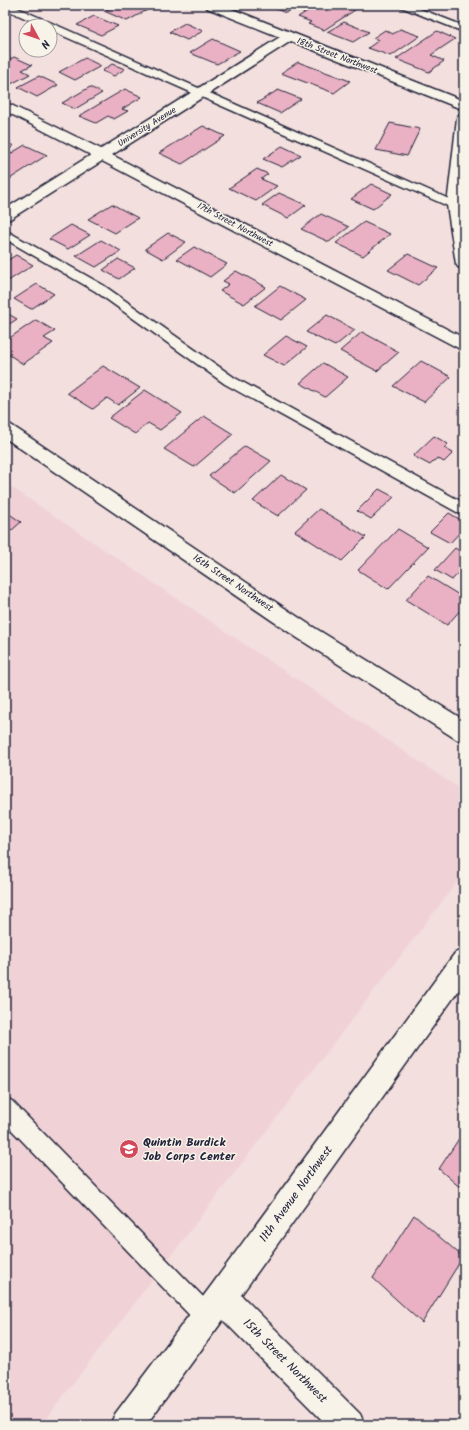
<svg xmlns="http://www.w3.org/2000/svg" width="469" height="1430" font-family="Kalam,sans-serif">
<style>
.built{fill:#f0d1d6}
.building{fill:#eab1c4;stroke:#22223b}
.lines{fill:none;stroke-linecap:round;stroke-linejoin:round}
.lane-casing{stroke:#22223b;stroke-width:3}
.street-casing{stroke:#22223b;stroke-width:3}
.secondary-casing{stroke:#22223b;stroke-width:3}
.lane{fill:#f7f3e8;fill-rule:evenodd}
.street{fill:#f7f3e8;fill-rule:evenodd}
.secondary{fill:#f7f3e8;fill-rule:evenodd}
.labels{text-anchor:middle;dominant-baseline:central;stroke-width:3;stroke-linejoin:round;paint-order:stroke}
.far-street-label{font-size:9px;fill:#22223b;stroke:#f7f3e8}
.street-label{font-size:10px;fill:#22223b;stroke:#f7f3e8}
.near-poi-label{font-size:12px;font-weight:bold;fill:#22223b;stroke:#f7f3e8;text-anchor:start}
.near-street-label{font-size:12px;fill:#22223b;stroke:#f7f3e8}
</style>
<rect width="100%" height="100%" fill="#f3dfdd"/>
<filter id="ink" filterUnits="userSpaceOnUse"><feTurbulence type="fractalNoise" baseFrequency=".025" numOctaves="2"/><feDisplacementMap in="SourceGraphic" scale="8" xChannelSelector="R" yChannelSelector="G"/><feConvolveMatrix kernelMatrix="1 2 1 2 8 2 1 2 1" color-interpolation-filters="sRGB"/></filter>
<g filter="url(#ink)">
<path class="built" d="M5,483l459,309v81l-423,552h-36z"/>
<path class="building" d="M115,5h30l6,3 -24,13 -23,-10z
M269,5h31l-14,8 -18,-7z
M317,5h5l12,4 7,-4 14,5 -31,20 -16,-6 3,-2 -13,-5z
M94,16l24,10 -17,9 -24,-10z
M344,22l25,10 -16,10 -26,-10z
M185,23l18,8 -16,9 -18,-8z
M400,29l20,7 -29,20 -23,-8 11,-8 -6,-2 12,-8 8,4z
M437,31l18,8 -24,16 13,6 -15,11 -33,-13z
M213,39l27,12 -23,13 -27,-11z
M14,57l18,8 -10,5 8,4 -19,10 -6,-3v-19z
M85,58l16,8 -26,14 -16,-8z
M298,62l52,19 -16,12 -53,-20z
M112,64l13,5 -11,7 -12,-5z
M39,76l19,9 -21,12 -19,-10z
M90,87l12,6 -27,16 -13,-6z
M125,89l17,8 -20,12 6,2 -14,8 -6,-3 -12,7 -17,-7z
M278,90l23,9 -21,14 -23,-10z
M390,123l30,6 -13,27 -31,-6z
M203,126l22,10 -43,28 -23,-11z
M5,142l9,4 -9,6z
M25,145l22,10 -42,27v-25z
M282,146l19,9 -19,12 -19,-8z
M257,169l11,5 -7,5 16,7 -21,15 -27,-13z
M371,184l21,10 -19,15 -22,-10z
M279,193l27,12 -18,13 -26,-13z
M112,204l26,14 -23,15 -27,-14z
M321,214l28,13 -20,15 -28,-13z
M364,222l26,12 -27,22 -27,-13z
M71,225l19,10 -22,14 -19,-10z
M168,233l18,9 -23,17 -18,-10z
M101,240l20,11 -25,16 -20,-11z
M194,247l33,17 -17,13 -33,-18z
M408,254l30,14 -20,17 -30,-15z
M16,255l17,10 -28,18v-21z
M118,259l17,9 -16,11 -16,-9z
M236,271l30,16 -22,17 -24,-13 9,-7 -6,-3z
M37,284l17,10 -23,15 -17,-10z
M280,286l26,14 -25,20 -26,-14z
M5,312l12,7 -12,8z
M327,315l28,15 -20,16 -29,-14z
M36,320l19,11 -11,7 9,5 -30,21 -18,-12v-11z
M362,332l37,20 -22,19 -37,-20z
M286,336l21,11 -23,19 -21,-11z
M421,361l30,16 -27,25 -31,-16z
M323,363l25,14 -23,20 -25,-14z
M103,366l37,22 -22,17 -11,-7 -14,11 -26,-16z
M145,390l37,23 -22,17 -12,-7 -13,11 -26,-16z
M204,416l29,18 -39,33 -30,-18z
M434,436l14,8 -4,4 9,5 -9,9 -7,-4 -7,7 -17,-9z
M245,446l26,15 -36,32 -26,-17z
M281,475l25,15 -28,26 -25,-15z
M379,489l15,8 -23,22 -14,-8z
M319,509l47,28 -24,24 -47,-30z
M5,511l16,11 -9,8 -7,-5z
M449,513l15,9 -4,6 3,1 -13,14 -20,-11z
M398,529l30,18 -40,42 -30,-19z
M455,548l9,6v13l-12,13 -17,-10z
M428,576l36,22v8l-17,19 -41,-25z
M464,1131v60l-25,-22z
M414,1215l49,42 -41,66 -49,-45z"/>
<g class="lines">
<g class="lane-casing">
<path id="lane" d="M5,5h6l447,198 2,2 -6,3 -4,-1 -400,-177v-4h-8l-37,-17z
M396,5h14l54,21v6z
M5,230l98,55 132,93 229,125v13l-239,-132 -130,-93 -90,-52z
M5,1097l7,4 203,208 4,8 -4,8 -8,4 -8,-4 -194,-202z"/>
</g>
<g class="street-casing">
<path id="street" d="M205,5h17l242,96v9l-173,-69 -179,114 352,183v13l-362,-190 -92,58 -5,2v-12l86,-54 -86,-44v-9l96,47 179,-112 -73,-29z
M464,114v68l-3,23 3,14v50l-6,-2 -2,-3 -9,-59 10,-87 2,-3z
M464,949v34l-223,312 119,119 5,11h-38l-104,-105 -77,105h-36l5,-11 96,-128 244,-333z"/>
</g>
<g class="secondary-casing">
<path id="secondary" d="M5,423l6,2 299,200 154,95v22l-8,-3 -160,-102 -291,-199z"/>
</g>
<use href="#lane" class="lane"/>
<use href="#street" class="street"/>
<use href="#secondary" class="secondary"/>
</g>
</g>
<defs>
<g id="university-disc" transform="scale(1)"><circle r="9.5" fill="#d1495b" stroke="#f7f3e8"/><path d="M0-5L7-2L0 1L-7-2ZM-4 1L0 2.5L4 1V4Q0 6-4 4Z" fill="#fff"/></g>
</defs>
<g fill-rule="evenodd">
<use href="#university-disc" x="129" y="1149"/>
</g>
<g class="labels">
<g class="far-street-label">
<text transform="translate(337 56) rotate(21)">18th Street Northwest</text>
<text transform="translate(147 127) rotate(-32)">University Avenue</text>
<text transform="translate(235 225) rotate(28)">17th Street Northwest</text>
</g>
<g class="street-label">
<text transform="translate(233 583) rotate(34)">16th Street Northwest</text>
</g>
<g class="near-poi-label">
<text x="143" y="1142">Quintin Burdick<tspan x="143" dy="14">Job Corps Center</tspan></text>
</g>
<g class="near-street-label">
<text transform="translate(296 1194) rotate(-54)">11th Avenue Northwest</text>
<text transform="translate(285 1361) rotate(45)">15th Street Northwest</text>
</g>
</g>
<rect width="469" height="1430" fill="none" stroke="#f7f3e8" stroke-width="20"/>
<rect x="10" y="10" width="449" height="1410" fill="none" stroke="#22223b" stroke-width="1.5" filter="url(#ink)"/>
<g transform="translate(38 38) rotate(130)"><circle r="19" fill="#f7f3e8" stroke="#a29fa3"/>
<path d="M0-3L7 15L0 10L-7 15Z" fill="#d1495b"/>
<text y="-6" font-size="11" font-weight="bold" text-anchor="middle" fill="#22223b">N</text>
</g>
</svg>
